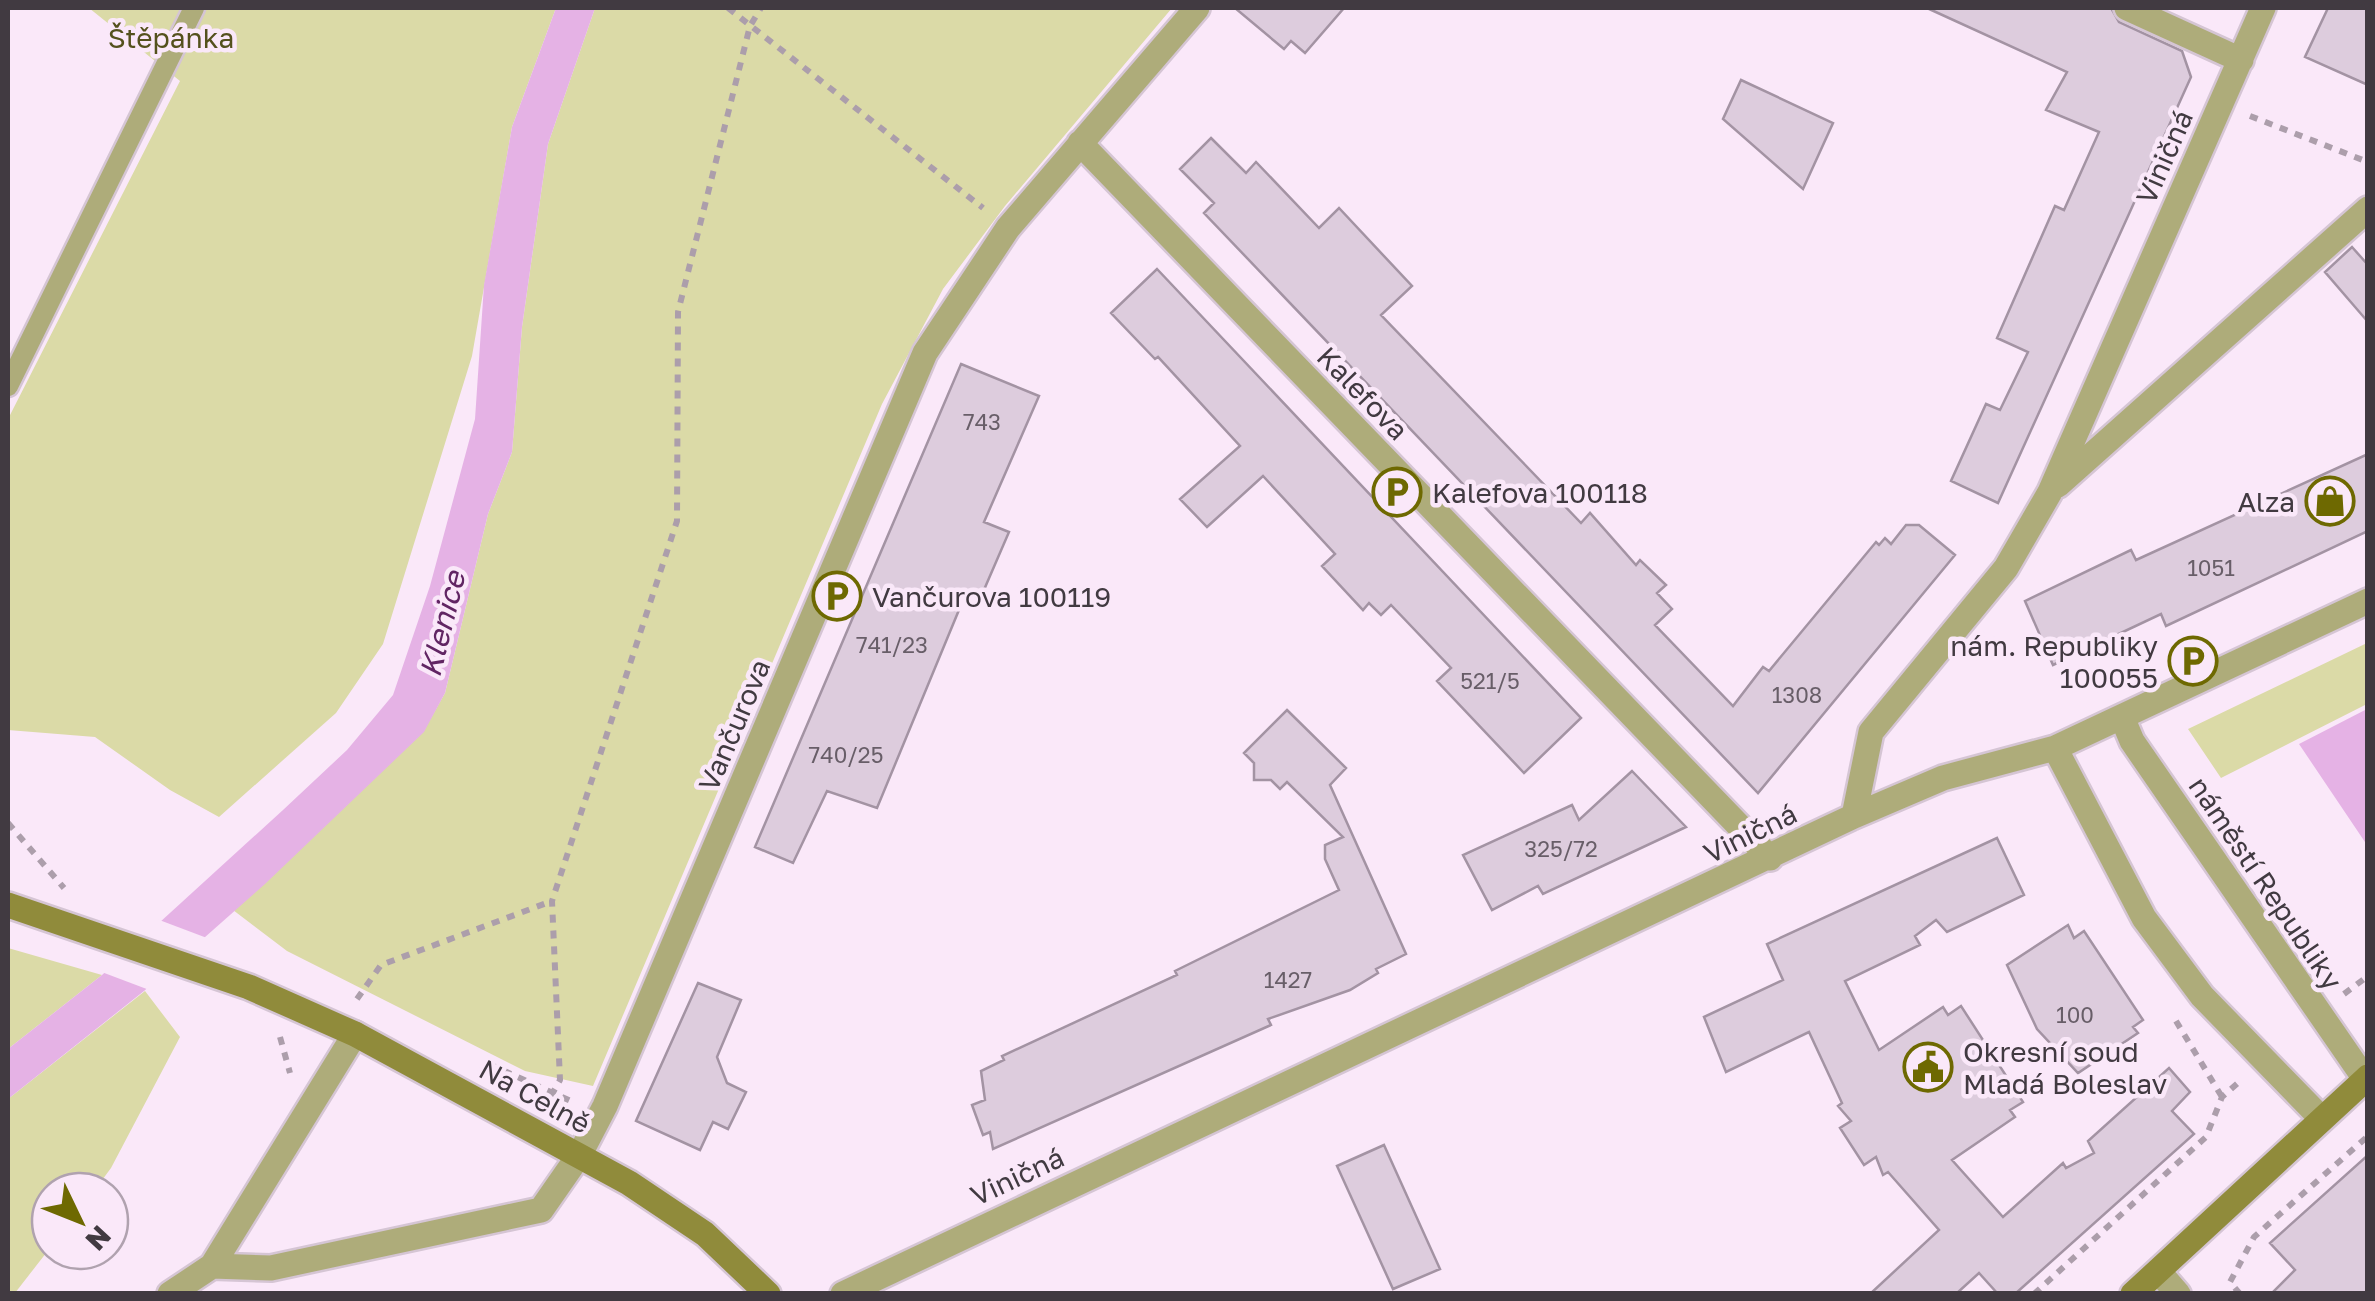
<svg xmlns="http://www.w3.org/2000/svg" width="2375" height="1301" font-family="'Golos Text',sans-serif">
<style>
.green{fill:#dbdaa7}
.water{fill:#e5b2e5}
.pier{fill:#fae8f9}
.building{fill:#dcd;stroke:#a393a3;stroke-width:2.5}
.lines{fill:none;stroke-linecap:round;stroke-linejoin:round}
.lane-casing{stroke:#d5c5d4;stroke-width:25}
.street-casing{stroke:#d5c5d4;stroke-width:30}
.secondary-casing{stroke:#d5c5d4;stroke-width:30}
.path{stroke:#ac9eab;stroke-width:6;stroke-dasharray:8 8;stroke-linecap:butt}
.lane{stroke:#aeac7a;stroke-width:20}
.street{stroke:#aeac7a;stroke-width:25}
.secondary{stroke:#908b3b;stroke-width:25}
.labels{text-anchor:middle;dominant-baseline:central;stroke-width:9;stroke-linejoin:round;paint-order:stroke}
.number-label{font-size:22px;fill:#685e68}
.park-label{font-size:28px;fill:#54511d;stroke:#fae8f9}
.street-label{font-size:28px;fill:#413a41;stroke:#fae8f9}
.poi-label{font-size:28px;fill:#413a41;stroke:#fae8f9;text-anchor:start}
.water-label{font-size:30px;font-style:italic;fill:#612563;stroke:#fae8f9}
</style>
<rect width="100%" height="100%" fill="#fae8f9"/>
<path class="green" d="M89,8h467l-44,119 -40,229 -89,288 -47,69 -117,104 -49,-27 -75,-53 -87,-7v-311l172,-338z
M595,8h577l-167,198 -62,83 -61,115 -289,682 -68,-15 -238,-120 -54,-41 190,-178 22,-39 43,-179 24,-62 10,-125 26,-183z
M2367,643v61l-146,74 -33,-49z
M8,948l94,27 -94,74z
M145,991l35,46 -69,131 -17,23h-44v57l-35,45 -7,1v-195z"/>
<path class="water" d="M556,8h39l-47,136 -26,183 -10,125 -24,62 -43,179 -21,39 -159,152 -121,107 -136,108v-50l94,-74 181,-165 64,-60 46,-55 37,-109 45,-167 9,-134 28,-158z
M2367,709v136l-68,-101z"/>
<path class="pier" d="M154,918l53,20 -55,53 -53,-20z"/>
<path class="building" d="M1235,8h109l-39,45 -14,-12 -7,8z
M1927,8h184l8,14 63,29 9,26 -193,426 -47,-22 35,-77 14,6 28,-58 -31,-14 58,-132 9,4 35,-78 -53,-22 21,-38z
M2328,8h40v77l-63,-28z
M1741,80l92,43 -30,66 -80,-70z
M1211,138l35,35 10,-11 63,66 20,-20 73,78 -31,29 200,208 9,-10 46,52 4,-5 26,25 -9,8 15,16 -17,16 78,81 30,-39 6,4 107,-129 3,3 6,-7 6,6 15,-19h13l36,30 -197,238 -554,-580 10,-10 -34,-34z
M2352,247l16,18v57l-43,-50z
M1157,269l424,449 -57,55 -87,-92 14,-13 -60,-63 -10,10 -12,-12 -6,7 -41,-44 13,-12 -72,-78 -56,51 -27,-28 60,-53 -82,-89 -3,2 -44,-46z
M961,364l78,32 -55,126 25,10 -29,67 -14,-6 -89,215 -50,-17 -34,72 -38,-16z
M2368,454v77l-202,95 -5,-12 -108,51 -28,-64 106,-51 5,10z
M1287,710l59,58 -16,17 76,169 -30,15 2,4 -28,17 -82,29 3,6 -278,124 -3,-17 -7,3 -11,-30 13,-5 -4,-29 23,-11 -2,-4 175,-81 -2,-4 164,-81 -14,-31v-14l18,-8 -56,-55 -7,7 -9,-9h-17v-17l-10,-10z
M1632,771l54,56 -143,67 -5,-8 -46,24 -29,-55 109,-50 7,15z
M1997,838l27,57 -77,37 -11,-12 -21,16 5,9 -75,36 34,69 64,-43 5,8 13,-9 62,96 -13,8 5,7 -63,43 51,57 60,-54 3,5 28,-15 -6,-12 81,-73 21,24 -18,19 22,23 -179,160h-17l-19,-21 -23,21h-86l69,-64 -51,-58 -5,3 -7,-18 -12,8 -24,-37 11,-7 -13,-15 4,-3 -33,-71 -83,40 -22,-55 79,-37 -16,-36z
M2068,925l6,13 10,-7 59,89 -10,7 5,6 -60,40 -41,-44 -30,-64z
M698,983l43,17 -24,57 10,26 19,9 -18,37 -15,-7 -13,28 -64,-29z
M1384,1145l56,124 -47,20 -56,-123z
M2368,1155v139h-97l24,-24 -25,-27z"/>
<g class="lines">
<g class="lane-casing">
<path id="lane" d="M8,386l186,-378"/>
</g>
<g class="street-casing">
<path id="street" d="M2127,8l114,52
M1080,143l690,715
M2058,485l310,-276
M2122,717l10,24 233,338
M2055,748l89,170 58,78 119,122
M1854,816l17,-84 135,-164 44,-76 213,-484
M212,1266l59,2 270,-58 39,-56 25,-48 320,-753 83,-125 189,-220
M2159,1272l19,22
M170,1294l42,-28 143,-232
M843,1294l1011,-478 89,-38 112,-30 313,-147"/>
</g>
<g class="secondary-casing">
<path id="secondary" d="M8,905l241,82 106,47 274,149 76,51 63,60
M2133,1294l235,-217"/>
</g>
<path class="path" d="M728,8l255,200
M2250,116l118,46
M8,823l56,65
M2344,994l24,-18
M357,999l24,-34 171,-64
M2176,1021l46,76
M280,1037l10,36
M489,1064l84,38
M551,1096l9,-16 -8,-179 125,-380 1,-209 72,-286 11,-18
M2034,1294l172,-157 16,-40 17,-15
M2240,1294l-10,-12 24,-45 114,-101"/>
<use href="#lane" class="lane"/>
<use href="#street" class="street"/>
<use href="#secondary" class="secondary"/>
</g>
<defs>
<g id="parking-ring" transform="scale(2.5)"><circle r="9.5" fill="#fae8f9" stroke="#6e6901" stroke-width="1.5"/><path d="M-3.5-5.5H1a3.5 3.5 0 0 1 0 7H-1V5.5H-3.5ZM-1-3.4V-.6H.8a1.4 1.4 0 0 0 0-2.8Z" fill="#6e6901"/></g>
<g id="shop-ring" transform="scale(2.5)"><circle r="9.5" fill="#fae8f9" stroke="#6e6901" stroke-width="1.5"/><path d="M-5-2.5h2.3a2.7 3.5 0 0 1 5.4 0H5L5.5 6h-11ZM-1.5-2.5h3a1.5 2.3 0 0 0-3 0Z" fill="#6e6901"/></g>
<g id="civic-ring" transform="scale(2.5)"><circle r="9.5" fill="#fae8f9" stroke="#6e6901" stroke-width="1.5"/><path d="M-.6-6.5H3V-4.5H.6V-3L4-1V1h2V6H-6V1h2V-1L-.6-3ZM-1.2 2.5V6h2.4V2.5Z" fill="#6e6901"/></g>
</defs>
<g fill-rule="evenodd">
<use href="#parking-ring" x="1397" y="492"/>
<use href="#shop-ring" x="2330" y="501"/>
<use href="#parking-ring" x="837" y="596"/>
<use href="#parking-ring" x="2193" y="661"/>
<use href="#civic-ring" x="1928" y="1067"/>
</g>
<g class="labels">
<g class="number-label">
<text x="982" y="421">743</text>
<text x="2211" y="567">1051</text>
<text x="892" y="644">741/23</text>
<text x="1490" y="680">521/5</text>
<text x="1797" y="694">1308</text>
<text x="846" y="754">740/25</text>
<text x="1561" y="848">325/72</text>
<text x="1288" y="979">1427</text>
<text x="2075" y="1014">100</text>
</g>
<g class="park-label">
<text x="171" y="37">Štěpánka</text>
</g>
<g class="street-label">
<text transform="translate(2164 157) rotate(-66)">Viničná</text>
<text transform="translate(1363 393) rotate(46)">Kalefova</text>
<text transform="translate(734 725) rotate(-67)">Vančurova</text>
<text transform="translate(1750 833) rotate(-26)">Viničná</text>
<text transform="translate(2266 883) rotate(56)">náměstí Republiky</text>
<text transform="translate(535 1096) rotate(29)">Na Celně</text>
<text transform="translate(1017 1176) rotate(-25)">Viničná</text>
</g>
<g class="poi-label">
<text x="1432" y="492">Kalefova 100118</text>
<text x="2295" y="501" text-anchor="end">Alza</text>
<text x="872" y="596">Vančurova 100119</text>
<text x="2158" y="645" text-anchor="end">nám. Republiky<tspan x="2158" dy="32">100055</tspan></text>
<text x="1963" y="1051">Okresní soud<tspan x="1963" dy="32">Mladá Boleslav</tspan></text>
</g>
<g class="water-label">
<text transform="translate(442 624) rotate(-76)">Klenice</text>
</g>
</g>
<rect width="2375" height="1301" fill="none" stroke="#413a41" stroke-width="20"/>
<g transform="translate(80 1221) rotate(133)"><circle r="48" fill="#fae8f9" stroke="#b0a2af" stroke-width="2.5"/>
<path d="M0-8L18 38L0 25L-18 38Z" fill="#6e6901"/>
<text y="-15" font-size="28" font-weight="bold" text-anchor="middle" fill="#413a41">N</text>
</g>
</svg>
